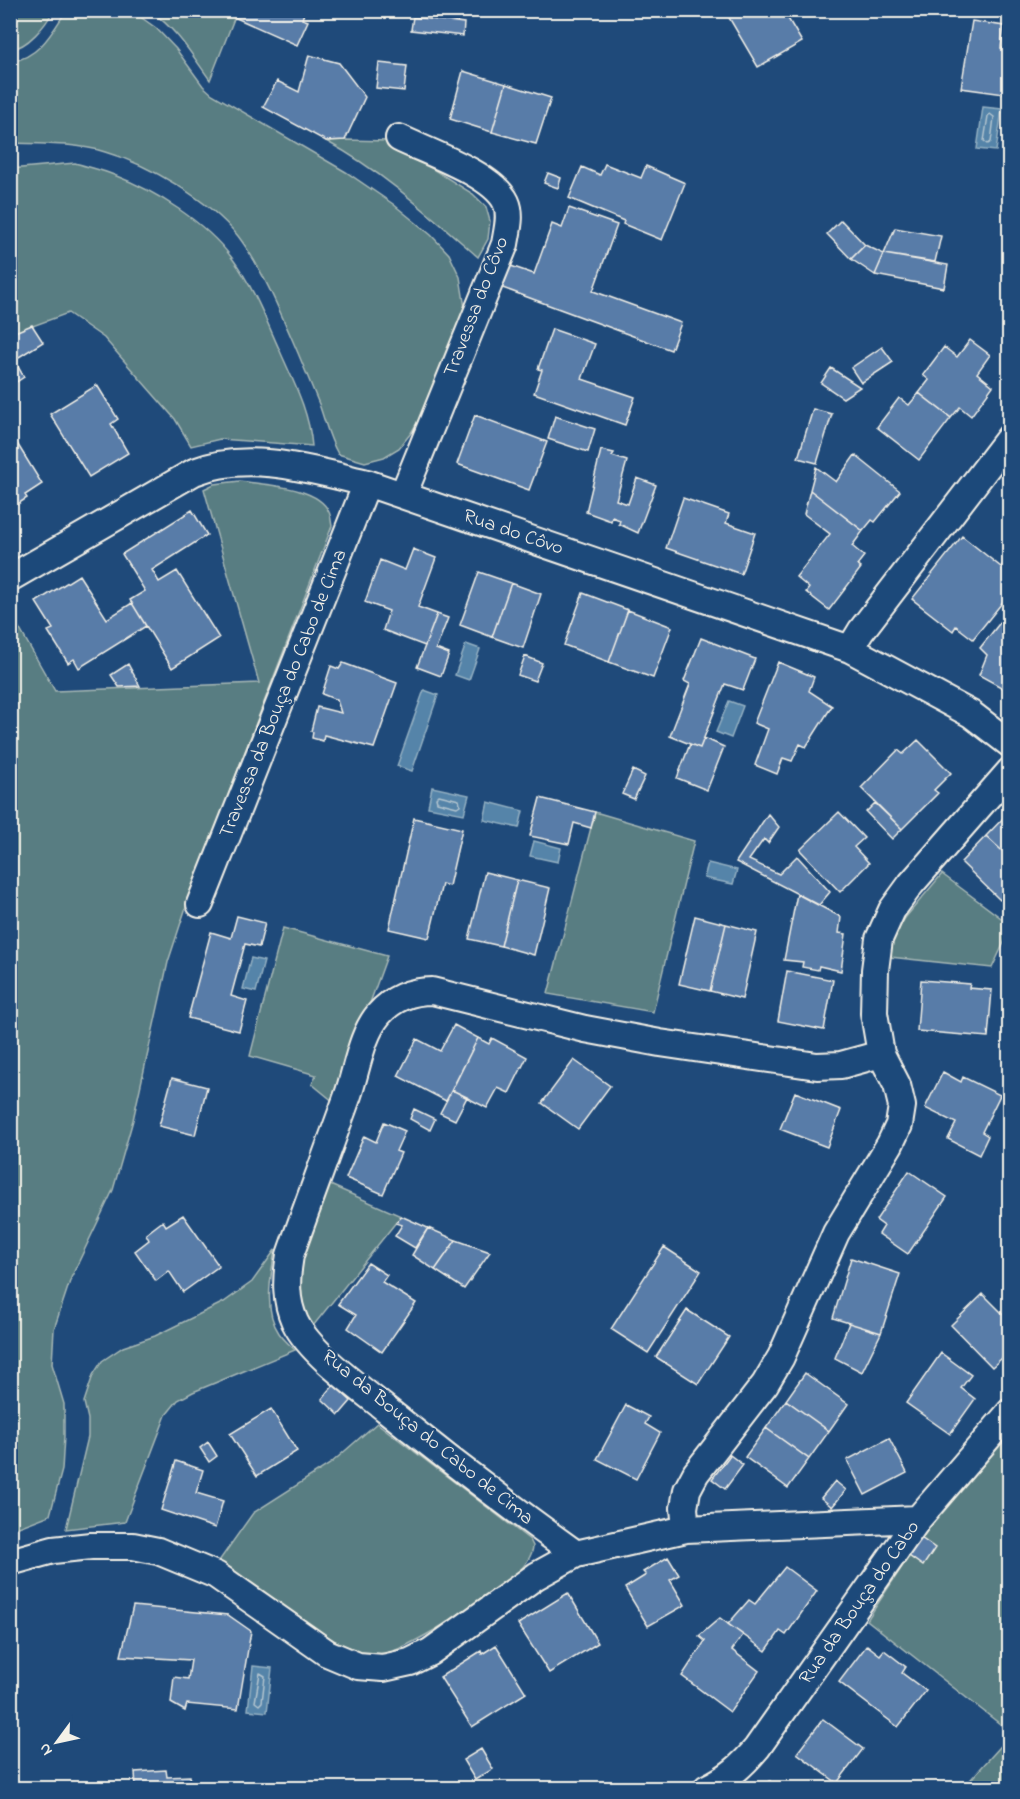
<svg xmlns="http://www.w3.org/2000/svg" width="1020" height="1799" font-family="'Indie Flower',sans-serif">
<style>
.green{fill:#597d82;stroke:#a6b7b5;stroke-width:1.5}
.water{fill:#5484a9;stroke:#94b0c2;stroke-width:1.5}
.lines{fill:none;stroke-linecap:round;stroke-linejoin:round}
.shore{stroke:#b4c5cf;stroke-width:1.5}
.building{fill:#587ba8;stroke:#f4f1e8;stroke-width:1.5}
.minor-casing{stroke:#f4f1e8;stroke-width:30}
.minor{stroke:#1f4a7a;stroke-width:26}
.labels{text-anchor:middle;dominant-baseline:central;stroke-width:5;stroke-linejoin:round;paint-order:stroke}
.street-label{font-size:20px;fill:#f4f1e8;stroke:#1f4a7a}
</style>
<rect width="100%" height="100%" fill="#1f4a7a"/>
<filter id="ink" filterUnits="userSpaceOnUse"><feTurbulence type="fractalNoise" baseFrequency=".0167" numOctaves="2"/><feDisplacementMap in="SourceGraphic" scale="12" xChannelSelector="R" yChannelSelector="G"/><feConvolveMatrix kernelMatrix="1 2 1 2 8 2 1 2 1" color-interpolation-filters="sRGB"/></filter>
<g filter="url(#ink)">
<path class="green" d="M11,10h42v1c-7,14 -26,37 -42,38z
M66,11h66l24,17 20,21 27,37 9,8 134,78 47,32 38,31 18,19 11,23 5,31 -2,21 -27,62 -25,42 -12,15 -15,9 -19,5 -27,-8c-9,-16 -13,-33 -19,-50 -7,-17 -14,-34 -21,-51 -16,-37 -35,-84 -60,-117 -29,-36 -88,-71 -133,-84 -29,-9 -64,-8 -94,-9v-81c29,-6 40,-28 55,-51z
M150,11h87l-27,69c-18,-25 -34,-52 -60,-69z
M345,140l43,1 85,53 13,13 4,14 -2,18 -10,18c-48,-42 -96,-86 -152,-116z
M75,163c13,4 27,7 39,12 42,16 91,47 118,83 21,28 34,62 48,93 14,32 29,60 32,95l-92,-7 -29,7 -16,-27 -71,-81 -36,-25 -57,21v-165z
M240,481c24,4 78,5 89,31 2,4 2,10 3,14l-140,363 -24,73 -35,158 -20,70 -42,88 -17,51 -2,35 12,40v32l-2,34 -12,45 -39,15 -1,-918 45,79 204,-8 -55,-194 10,-5z
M595,812l99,29 -41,171 -105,-18z
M942,874l67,50v8l-17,36 -102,-11 3,-19 12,-20z
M283,928l104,28 -53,146 -22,-18 4,-9 -66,-19z
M328,1184l73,32 -88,110c-4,-7 -11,-16 -13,-25 -11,-40 13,-82 28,-117z
M275,1250c-4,26 -12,60 4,83 4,6 11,12 16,17l-102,42 -15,8 -12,15 -41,107 -59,7 22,-92v-18l-4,-17 9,-27 9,-14 21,-14 32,-11 69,-34 28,-20z
M377,1423l153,117 3,6c-1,21 -37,46 -55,57 -23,15 -80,52 -105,54 -25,1 -128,-78 -154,-96l34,-48 77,-49z
M1009,1435v296l-142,-111 54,-82z
M1009,1737v45l-8,6h-38z"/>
<path class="water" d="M983,107l19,2 -6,42 -19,-2z
M466,644l14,5 -11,31 -14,-5z
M424,690l14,5 -26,76 -15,-5z
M729,701l14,5 -12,32 -15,-6z
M432,787l37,8 -5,19 -36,-7z
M488,802l35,9 -4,17 -35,-8z
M534,841l27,7 -3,14 -28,-6z
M708,863l29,7 -4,14 -29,-6z
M251,958l13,3 -8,31 -13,-3z
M253,1666l19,2 -5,44 -19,-2z"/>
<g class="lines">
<path class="shore" d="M990,114l4,3 -3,25 -3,2 -4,-3 4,-25z
M439,795l20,5 1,5 -3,2 -20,-5 -1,-4z
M260,1673l5,3 -3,26 -3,3 -4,-3z"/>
</g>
<path class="building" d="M237,10h68l-3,9 6,2 -11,24 -63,-28z
M737,10h46l19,32 -44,25 -30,-51z
M413,17l51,6 -1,13 -52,-6z
M972,21l32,5 -3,22 9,1v8l-6,37 -43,-6z
M309,55l30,8 26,34 -20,43 -19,1 -63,-34 14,-26 22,11z
M379,63l28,3 -3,25 -28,-3z
M463,71l43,13 -14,48 -42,-13z
M506,84l45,14 -15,46 -44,-12z
M605,164l36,14 5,-12 39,17 -23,57 -39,-16 1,-3 -55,-23 13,-31 18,8z
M548,173l13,5 -3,10 -14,-5z
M569,208l48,17 -24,66 88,32 -10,27 -171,-63 8,-22 26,9 18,-50 10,4z
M841,220l24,25 -14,14 -24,-25z
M895,228l46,8 -6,26 -51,-8z
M865,245l19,9 -9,21 -24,-16z
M884,254l64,11 -4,23 -69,-13z
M32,325l11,17 -29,18 10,17 -12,8 -2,-51z
M552,329l43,15 -13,35 53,18 -10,28 -91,-32 8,-23 -4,-1z
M970,340l20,15 -13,18 16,13 -22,30 -11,-9 -9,11 -32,-25 10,-13 -6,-5 21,-28 13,10z
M882,347l11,15 -32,21 -10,-15z
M831,368l29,19 -17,11 -22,-15z
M97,385l21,34 -7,5 17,29 -39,24 -39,-63z
M919,393l32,25 -32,42 -42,-33 22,-29 10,7z
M813,409l19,5 -15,49 -19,-5z
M475,415l72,27 -18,48 -72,-26z
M555,416l40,13 -7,23 -40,-13z
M10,432l32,52 -17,11 2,3 -17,11z
M601,450l13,3 -2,3 15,5 -11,39 12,4 9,-26 19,7 -18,48 -19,-9 1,-4 -8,-3 -1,4 -25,-9z
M855,455l45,36 -25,31 -3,-2 -9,11 -53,-41 6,-23 20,15z
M810,490l53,41 -11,15 12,10 -7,9 4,3 -32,42 -23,-18 3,-4 -13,-11 34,-43 -26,-20z
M683,498l46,16 -3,9 29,10 -14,41 -75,-26z
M192,510l15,25 -55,35 7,12 18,-11 42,67 -47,30 -42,-68 15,-9 -23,-37z
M962,536l39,31 9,-10v36l-37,46 -17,-13 -3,5 -41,-32z
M413,549l23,9 -18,49 19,7 -12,32 -42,-16 6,-19 -24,-9 15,-42 25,10z
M479,572l32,11 -19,54 -32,-12z
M79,575l28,44 25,-16 14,23 -67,42 -5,-9 -6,4 -20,-32 5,-2 -17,-27z
M511,583l30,11 -18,54 -31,-11z
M583,593l45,17 -19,52 -45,-17z
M628,610l44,17 -19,51 -44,-16z
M1010,610v82l-31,-17 8,-20 -7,-7z
M437,614l11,4 -12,31 13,5 -8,22 -24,-9z
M701,638l54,21 -12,31 -18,-6 -25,64 -30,-12 20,-52 -6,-3z
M525,656l17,7 -7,18 -17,-6z
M778,662l36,15 -5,14 23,15 -26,41 -6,-3 -8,17 -9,-3 -6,16 -22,-9 13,-36 -14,-6z
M343,663l54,20 -23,65 -50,-13 -1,6 -11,-3 1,-6 -2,-1 6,-24 24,6 -4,-13 -15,-6 9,-28 8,3z
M128,664l12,22 -21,1 -8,-12z
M704,738l20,9 -17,43 -30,-12 13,-34 10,4z
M918,740l33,33 -17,17 4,3 -36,36 -41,-41 37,-38 5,4z
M633,770l12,6 -11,23 -12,-5z
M540,798l55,14 -4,16 -17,-5 -5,21 -39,-8z
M875,803l27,26 -10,10 -26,-27z
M1010,811v47l-24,-22z
M839,812l25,26 -10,9 15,16 -29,29 -40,-42z
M768,814l11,13 -11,16 -4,-4 -15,21 30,14 18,-18 33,36 -11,13 -83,-43z
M414,818l48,11 -13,57 -7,-2 -13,54 -40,-9z
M986,836l24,22v33l-10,9 -39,-38z
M485,872l32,8 -16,66 -32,-7z
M517,880l33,8 -16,67 -33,-9z
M797,894l44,23 -2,16 7,1 -5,37 -22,-5 -1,4 -16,-3 1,-5 -19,-2z
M237,916l28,7 -6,24 -14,-3 -14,52 16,5 -8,30 -51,-13 23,-86 20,6z
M695,916l31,8 -16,67 -31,-7z
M726,924l31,8 -15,67 -32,-8z
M787,971l46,9 -9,50 -46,-9z
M921,980l49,4 -1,4 23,2 -4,47 -71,-6z
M454,1025l24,13 -32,63 -48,-25 19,-37 23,12z
M478,1038l11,6 3,-6 35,19 -18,36 -11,-5 -11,20 -35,-18z
M574,1060l36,26 -32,43 -36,-26z
M943,1072l18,10 2,-5 37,18 -18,37 6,4 -9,19 -31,-16 8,-16 -31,-15z
M172,1078l35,9 -12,48 -36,-9z
M452,1090l15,7 -12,23 -15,-7z
M795,1092l46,18 -14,37 -47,-18z
M414,1109l21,10 -5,11 -20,-11z
M384,1122l21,9 -9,20 5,2 -18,41 -37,-16 18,-42 12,6z
M909,1171l38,26 -39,57 -29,-20 5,-8 -8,-6z
M183,1215l36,51 -36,26 -14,-21 -13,10 -21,-30 14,-11 -3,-6 17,-13 3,5z
M401,1216l27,12 -13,20 -20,-12 7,-11 -6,-2z
M428,1228l28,12 -21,30 -23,-15z
M456,1240l34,12 -26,37 -29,-19z
M664,1247l37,24 -53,82 -37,-24z
M851,1258l49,16 -19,59 -48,-15z
M368,1263l19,12 -5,7 34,21 -34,49 -34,-24 8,-13 -18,-11z
M983,1294l27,27v30l-18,16 -41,-42z
M687,1310l42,27 -31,47 -42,-27z
M849,1323l32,10 -19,39 -27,-14z
M941,1353l30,22 -10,13 14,11 -25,35 -44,-31z
M805,1373l43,31 -19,27 -43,-31z
M334,1385l17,16 -12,14 -17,-16z
M786,1400l43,31 -20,28 -43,-31z
M626,1405l23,12 -4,7 15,9 -24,46 -39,-20z
M271,1409l26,42 -40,25 -27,-42z
M766,1428l43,31 -21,29 -43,-31z
M889,1438l18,35 -42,22 -18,-35z
M208,1442l9,14 -8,6 -9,-14z
M730,1455l13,10 -18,24 -13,-10z
M176,1461l27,9 -7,23 27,8 -8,27 -54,-18z
M835,1481l11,9 -14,17 -11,-9z
M921,1538l14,10 -12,18 -14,-10z
M668,1557l11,18 -9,5 15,25 -37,21 -23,-38 21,-13 -3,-3z
M785,1567l32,24 -31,44 -6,-4 -14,20 -38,-27 21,-24 6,4z
M568,1593l30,50 -49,30 -31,-49z
M133,1606l95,9 23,16 -13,78 -51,-5 -2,7 -14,-8 3,-26 14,2 3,-19 -70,-4z
M720,1618l23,17 -11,15 27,21 -29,41 -48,-36 23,-35 -6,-5z
M496,1645l30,48 -54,34 -32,-50 41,-26 1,3z
M867,1645l13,10 4,-5 22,17 -4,6 24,18 -28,36 -59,-45z
M823,1719l40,30 -26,34 -40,-30z
M481,1749l12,20 -18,11 -12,-20z
M166,1770l1,7 23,-1 1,7 18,-1 1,6h-74l-1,-16z
M770,1781l5,7h-16z"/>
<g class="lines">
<g class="minor-casing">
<path id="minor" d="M399,138c28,14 94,36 107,64 6,13 1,29 -1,42l-102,251
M10,578l184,-106c54,-22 118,-2 173,11l483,166 121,65 39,30
M850,649l11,-18 149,-194
M200,904l167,-421
M686,1529l-2,-21 3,-18 9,-17 69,-89 16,-27 55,-124 54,-89 9,-19 3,-19 -5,-21 -16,-31 -7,-41 1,-43 4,-31 13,-29 19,-26 99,-113
M576,1554c-64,-46 -127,-94 -189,-144 -27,-22 -77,-57 -92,-88 -10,-22 -9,-43 -5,-67 19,-54 39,-107 58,-160 9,-26 13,-60 31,-81 14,-16 32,-23 53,-23l153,38 75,14 157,23 24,-1 40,-11
M10,1562l43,-12 38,-4h42l25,5 58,24 111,78 31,13 25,2 27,-6 20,-10 106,-76 40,-22 110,-25 232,-10
M707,1788c21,-10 35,-22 50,-40l161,-229 92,-107"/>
</g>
<use href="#minor" class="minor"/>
</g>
</g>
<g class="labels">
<g class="street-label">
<text transform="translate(477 307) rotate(-69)">Travessa do Côvo</text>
<text transform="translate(513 533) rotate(19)">Rua do Côvo</text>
<text transform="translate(284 694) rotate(-68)">Travessa da Bouça do Cabo de Cima</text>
<text transform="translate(427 1438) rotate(39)">Rua da Bouça do Cabo de Cima</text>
<text transform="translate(860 1603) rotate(-55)">Rua da Bouça do Cabo</text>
</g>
</g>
<rect width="1020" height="1799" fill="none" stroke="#1f4a7a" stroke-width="36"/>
<rect x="18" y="18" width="984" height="1763" fill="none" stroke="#f4f1e8" stroke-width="2" filter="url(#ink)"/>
<g transform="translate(57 1742) rotate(237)" stroke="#1f4a7a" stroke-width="4.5" paint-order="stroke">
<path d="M0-4.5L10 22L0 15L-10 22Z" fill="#f4f1e8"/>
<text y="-9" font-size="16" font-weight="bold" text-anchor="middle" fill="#f4f1e8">N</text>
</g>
</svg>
